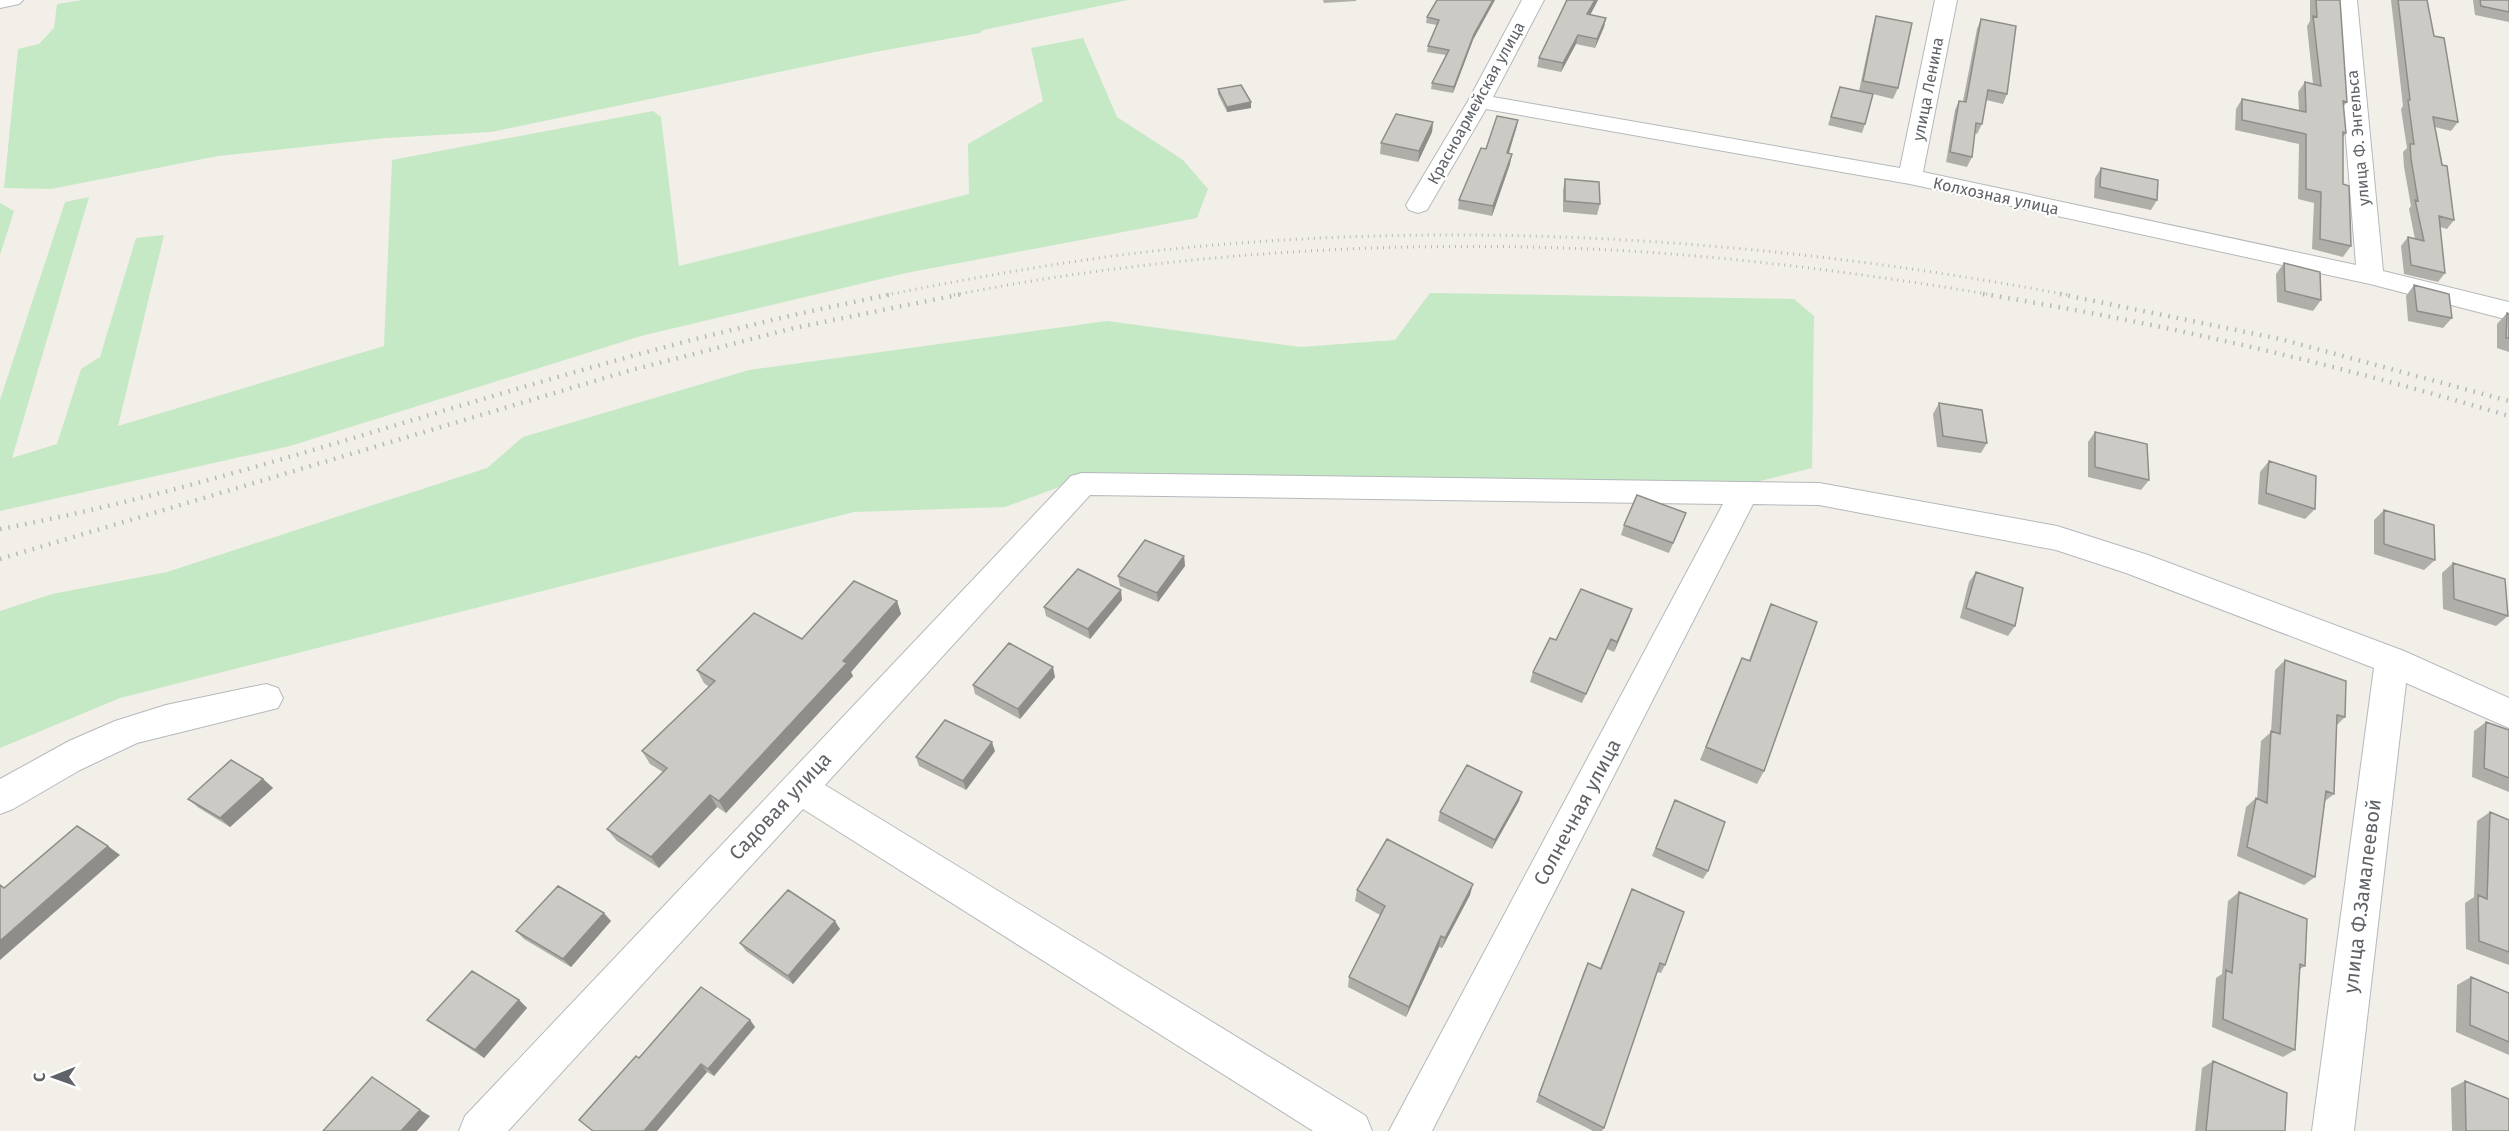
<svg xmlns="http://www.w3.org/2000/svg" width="2509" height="1131" font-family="'Fira Sans',sans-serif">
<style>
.green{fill:#c5e8c5}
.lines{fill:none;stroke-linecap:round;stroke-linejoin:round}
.street-casing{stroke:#b5b8bc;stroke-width:2}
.street{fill:#fff;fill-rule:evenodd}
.rail-far1{stroke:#b6b7b8;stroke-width:3;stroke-dasharray:1 5;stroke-linecap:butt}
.rail{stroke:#b6b7b8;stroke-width:4.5;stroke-dasharray:1.5 7;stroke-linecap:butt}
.wall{fill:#afaea9}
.shaded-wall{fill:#8f8d8a}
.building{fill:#cccac5;stroke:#8f8d8a;stroke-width:1.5}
.labels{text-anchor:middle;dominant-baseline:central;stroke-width:4.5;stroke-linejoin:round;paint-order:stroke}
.far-street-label{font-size:16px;fill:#5f6368;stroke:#fff}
.street-label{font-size:20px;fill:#5f6368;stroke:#fff}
</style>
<rect width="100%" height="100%" fill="#f1efe8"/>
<path class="green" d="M83,0h1045l-145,30 -3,3 -105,19 -384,80 -105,6 -168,18 -167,33 -47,-1 14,-139 21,-5 15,-16 3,-24z
M1083,38l34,79 66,43 25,29 -11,29 -291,55 -265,63 -351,110 -290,65v-111l65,-198 24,-5 -77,261 45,-14 24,-75 19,-12 36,-119 28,-3 -46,191 266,-80 8,-186 261,-49 8,6 18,149 290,-72 -1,-50 75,-43 -12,-53z
M0,203l14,8 -14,44z
M1430,293l364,6 20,17 -2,152 -71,18 -655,-9 -81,30 -151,5 -734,186 -120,50v-137l52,-17 115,-22 320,-104 36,-31 226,-67 358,-49 193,26 95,-7z"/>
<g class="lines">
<g class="street-casing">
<path id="street" d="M0,0h23l-4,4 -19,4z
M1522,0h22l-51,97 407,71 35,-168h22l-34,172 433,93 -21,-265h22l26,271 126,31v18l-139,-36 -460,-100 -424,-75 -59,101 -9,3 -9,-3 -3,-5 62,-104z
M1082,473l737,10 238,43 91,29 256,96 105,47v30l-103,-45 -52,448h-42l62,-463 -248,-95 -70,-23 -237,-45 -66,-1 -321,627h-43l334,-627 -633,-9 -265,290 541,331 6,15h-59l-510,-322 -295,322h-49l6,-15 606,-640z
M266,684l12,4 5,10 -5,10 -141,35 -57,27 -67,39 -13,5v-35l69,-38 46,-20 51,-16z"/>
</g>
<use href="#street" class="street"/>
<path class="rail-far1" d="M886,295c92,-18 184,-35 277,-45 302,-32 607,-11 905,45
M954,295c215,-42 440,-56 658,-45 128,7 255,24 381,45"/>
<path class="rail" d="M1983,294c179,29 353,70 526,122
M2060,294l220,45 229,62
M0,529c140,-26 277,-68 413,-109 159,-48 318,-95 481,-126
M0,559l628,-188 166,-43 168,-34"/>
</g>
<path class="wall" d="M1323,0h33v1l-32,2z
M1437,0l36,40 -20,53 -22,-4 1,-6 14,-28 -19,-3 1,-6 9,-21 -11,-2 1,-6z
M1566,0h32l-8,15 16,3 -2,9 -9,21 -19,-4 -15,28 -24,-5 2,-9 26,-55z
M2310,0h30l7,102 -4,5 3,26 -3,4v47l8,62 -8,11 -31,-8 2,-46 -16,-4 1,-55 -64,-14 1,-21 6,-10 57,12 -1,-19 7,-10 8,2 -6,-58 3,-5z
M2391,0h36l7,36 24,86 -7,9 -16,-4 19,93 -7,9 -7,-2 5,46 -7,9 -34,-8 -3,-28 7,-9 7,2 -6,-30 2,-3 -7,-39 -1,-15 4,-4 -6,-39 2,-3z
M2473,0h36v22l-34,-7z
M1876,16l22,72 -5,11 -20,-5 -8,30 -3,9 -34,-8 12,-38 19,4 14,-65z
M1981,19l26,75 -4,10 -17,-4 -4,24 -5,10 -3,-1 -2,24 -5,10 -21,-5 9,-52 4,-9h4l14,-72z
M1218,89l33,19 -24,4 -9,-18z
M1518,120l-2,9 -8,25 2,10 -18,52 -34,-7 1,-9 27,-51z
M1433,122l-1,10 -14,30 -38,-8 1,-11z
M2101,168l56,32 -6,10 -57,-12 1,-20z
M1565,179l35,25 -3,11 -34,-3v-22z
M2284,263l37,37 -8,11 -36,-9 -1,-28z
M2414,285l38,33 -9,10 -35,-7 -2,-25z
M2507,313l2,1v38l-12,-4v-24z
M1939,403l48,40 -6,10 -44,-6 -4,-33z
M2095,432l54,48 -8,10 -53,-13v-35z
M2269,461l46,48 -10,10 -47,-15 2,-32z
M2384,510l51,50 -11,10 -50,-16v-34z
M1682,523l-13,30 -48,-18 3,-10z
M1184,556l1,10 -27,36 -38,-16 -2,-10z
M2453,563l55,53 -12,10 -53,-17 -1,-36z
M1976,572l39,54 -7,10 -48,-18 9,-36z
M1122,600l-32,39 -44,-23 -2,-9z
M897,601l4,13 -50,58 2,4 -127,137 -9,-6 -58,61 -42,-27 -10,-12 56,-57 -13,-8 -8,-13 67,-64 -5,-4 -7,-13 105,-31z
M1771,604l-7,167 -7,13 -57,-24 36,-89 6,-13 7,2 16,-42z
M1632,609l-18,43 -7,-3 -25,54 -52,-21 3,-10 23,-32z
M2285,660l60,57 -8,8 -3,69 -9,7 -10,76 -11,8 -67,-29 9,-49 10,-9 1,1 4,-58 10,-9 4,-62z
M1055,677l-35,42 -45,-25 -2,-9z
M2486,722l23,8v62l-37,-15 2,-46z
M995,751l-29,39 -47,-24 -3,-9z
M263,779l10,9 -43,39 -31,-19 -11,-9z
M1675,800l33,71 -5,8 -51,-23z
M1519,801l-27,48 -54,-28 2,-9z
M2490,812l19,8v145l-43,-16 -1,-46 9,-6 3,-76z
M1632,889l33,76 -4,8 -4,-1 -53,156 -2,3h-9l-57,-29 48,-131 4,-8 12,5z
M1357,890l113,5 -28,53 -3,-1 -33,70 -58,-30 1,-10 31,-62 -25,-14z
M2239,892l66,74 -5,3 -5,81 -12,7 -71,-30 4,-49 6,-4 6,-73z
M611,921l-40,46 -47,-28 -8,-8z
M840,929l-47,55 -47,-33 -6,-8z
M2471,977l38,16v62l-53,-23 1,-47z
M519,1000l8,8 -43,50 -47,-31 -10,-7z
M750,1020l5,7 -41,49 -7,-4 -50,59h-65l-13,-11 60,-62z
M2213,1061l72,70h-90l7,-63z
M2465,1081l44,50h-57l-1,-43z"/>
<path class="shaded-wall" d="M1493,0h2l-22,40 -20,53 1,-6 20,-53z
M1595,0h3l-12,23 1,-9z
M1606,18l-2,9 -9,21 2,-9z
M1578,35l-2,9 -15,28 2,-9z
M1251,102v6l-24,4v-5z
M1518,120l-2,9 -10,34 1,-10z
M1433,122l-1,10 -14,30 1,-11z
M1512,154l-2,10 -18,52 1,-10z
M1184,556l1,10 -27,36 -1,-9z
M1121,590l1,10 -32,39 -2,-10z
M897,601l4,13 -50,58 2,4 -127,137 -7,-12z
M1632,609l-3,9 -15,34 3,-10z
M1053,667l2,10 -35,42 -2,-10z
M992,742l3,9 -29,39 -3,-9z
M263,779l10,9 -43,39 -10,-9z
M1522,792l-3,9 -27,48 3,-9z
M710,795l7,12 -58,61 -8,-11z
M108,846l12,9 -120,105v-19z
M1473,884l-3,11 -28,53 3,-10z
M604,913l7,8 -40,46 -8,-8z
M835,921l5,8 -47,55 -5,-8z
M1441,936l-2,11 -33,70 3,-10z
M519,1000l8,8 -43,50 -9,-8z
M750,1020l5,7 -41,49 -6,-7z
M701,1064l6,8 -50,59h-13z
M420,1110l10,6 -13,15h-16z"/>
<path class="building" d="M1437,0h56l-19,34 -20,53 -22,-4 17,-33 -21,-4 11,-26 -12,-3z
M1567,0h28l-8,14 19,4 -9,21 -19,-4 -15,28 -24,-5z
M2316,0h24l7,102 -4,-1 3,32 -3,-1v52l6,2 2,60 -31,-7 1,-47 -15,-3v-55l-64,-14v-21l64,13 -1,-30 16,4 -8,-70 4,1z
M2398,0h29l7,36 10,2 14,84 -25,-5 9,48 5,1 7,54 -15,-4 6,57 -34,-8 -3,-28 16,4 -9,-41 3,1 -7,-42 -1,-15h4l-6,-44h2z
M2480,0h29v12l-28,-6z
M1876,16l36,7 -14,65 -35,-7z
M1981,19l35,7 -9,68 -19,-4 -6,34 -6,-1 -4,34 -22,-5 9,-51 7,1z
M1241,85l10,17 -24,5 -9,-18z
M1840,87l33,7 -8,30 -34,-7z
M1396,114l37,8 -14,29 -38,-8z
M1497,116l21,4 -11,33 5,1 -19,52 -34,-6 22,-52 5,1z
M2101,168l57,12 -1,20 -57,-13z
M1565,179l34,3 1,22 -35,-3z
M2284,263l36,9 1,28 -36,-9z
M2414,285l35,9 3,24 -35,-7z
M2507,313l2,1v24h-3z
M1939,403l43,7 5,33 -44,-7z
M2095,432l52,12 2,36 -54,-13z
M2269,461l47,15 -1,33 -49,-16z
M1637,495l49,18 -13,30 -49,-18z
M2384,510l50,15 1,35 -51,-16z
M1145,540l39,16 -27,37 -39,-17z
M2453,563l52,16 3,37 -54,-17z
M1078,569l43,21 -33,39 -44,-22z
M1976,572l47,16 -8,38 -49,-18z
M854,581l43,20 -54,60 4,2 -128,138 -9,-6 -59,62 -44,-28 60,-61 -25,-17 73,-70 -18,-11 57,-57 48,26z
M1581,589l51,20 -15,33 -6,-3 -25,55 -53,-22 17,-34 6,2z
M1771,604l46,18 -53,149 -58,-24 36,-89 8,3z
M1009,643l44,24 -35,42 -45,-24z
M2285,660l61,21 -1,36 -8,-2 -3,79 -8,-3 -11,86 -68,-30 9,-49 11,5 4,-72 9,3z
M945,720l47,22 -29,39 -47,-24z
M2486,722l23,8v48l-25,-10z
M231,760l32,19 -43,39 -32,-19z
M1467,765l55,27 -27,48 -55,-28z
M1675,800l50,22 -17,49 -52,-23z
M2490,812l19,8v132l-30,-11 -1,-46 9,4z
M77,826l31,20 -108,95v-56l4,3z
M1387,839l86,45 -28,54 -4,-2 -32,71 -60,-30 36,-71 -28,-16z
M558,886l46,27 -41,46 -47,-28z
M1632,889l52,23 -19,53 -5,-2 -56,165 -65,-33 49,-132 13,6z
M788,890l47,31 -47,55 -48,-33z
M2239,892l68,27 -2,47 -5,-2 -5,86 -72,-31 3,-49 6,3z
M472,971l47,29 -44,50 -48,-30z
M2471,977l38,16v49l-39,-17z
M701,987l49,33 -42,49 -7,-5 -57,67h-51l-14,-11 57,-64 3,2z
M2213,1061l74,32 -2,38h-79z
M372,1077l48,33 -19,21h-78z
M2465,1081l44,18v32h-43z"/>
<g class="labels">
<g class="far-street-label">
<text transform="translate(1928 89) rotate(-79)">улица Ленина</text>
<text transform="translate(1476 103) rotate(-61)">Красноармейская улица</text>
<text transform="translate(2358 138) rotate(-95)">улица Ф. Энгельса</text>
<text transform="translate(1996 196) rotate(12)">Колхозная улица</text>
</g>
<g class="street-label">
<text transform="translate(780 806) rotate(-47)">Садовая улица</text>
<text transform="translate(1577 812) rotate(-62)">Солнечная улица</text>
<text transform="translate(2362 896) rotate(-83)">улица Ф.Замалеевой</text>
</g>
</g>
<g transform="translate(54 1077) rotate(269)" stroke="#ffffff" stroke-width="4.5" paint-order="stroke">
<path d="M0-4.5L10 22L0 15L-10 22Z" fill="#5f6368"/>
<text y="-9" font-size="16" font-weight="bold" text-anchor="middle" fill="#5f6368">С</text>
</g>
</svg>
